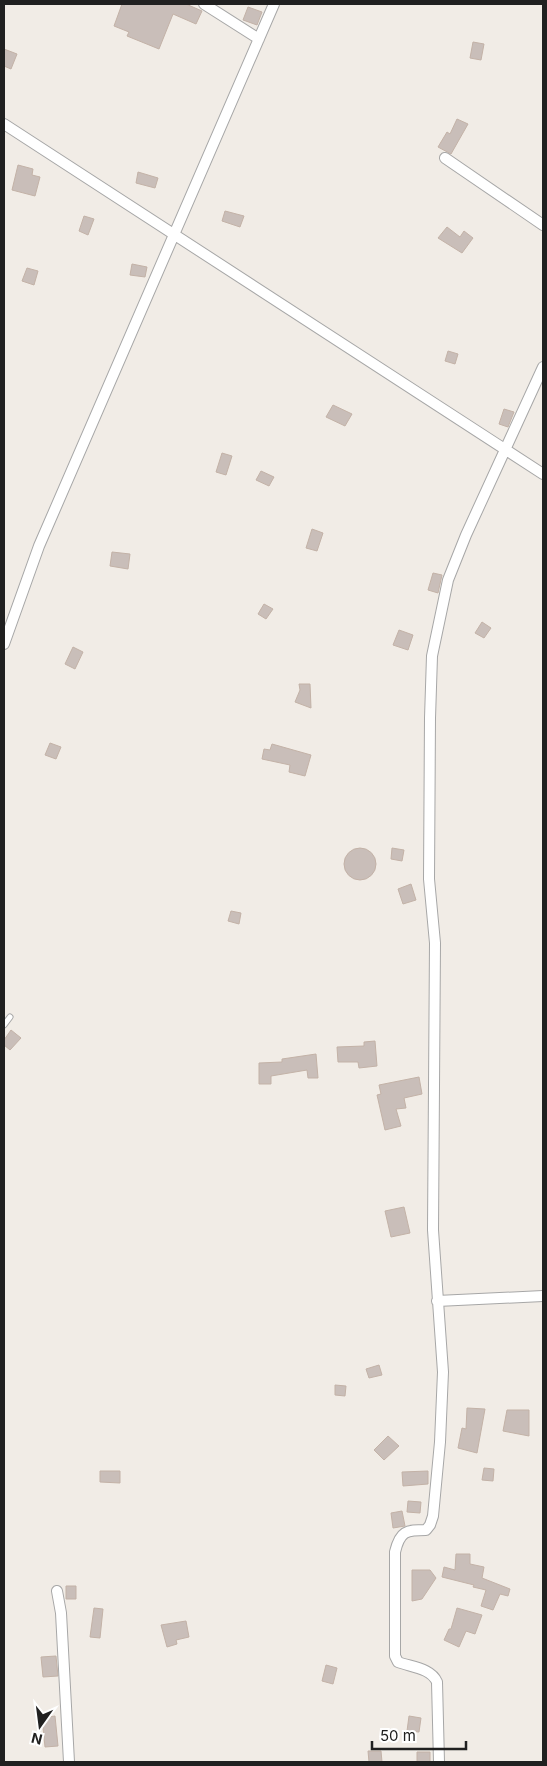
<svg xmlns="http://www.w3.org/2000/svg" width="547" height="1766" font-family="Inter,sans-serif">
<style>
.building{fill:#c9beb9;stroke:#c3b2a7}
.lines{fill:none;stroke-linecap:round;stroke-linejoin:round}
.lane-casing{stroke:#a7a7a7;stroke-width:7}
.street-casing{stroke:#a7a7a7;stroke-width:12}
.lane{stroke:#fff;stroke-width:5}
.street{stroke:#fff;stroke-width:10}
</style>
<rect width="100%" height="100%" fill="#f1ece6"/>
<path class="building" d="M122,4h64l16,7 -6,13 -23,-10 -14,35 -32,-13 2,-4 -15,-6z
M248,7l14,5 -5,13 -14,-5z
M473,42l11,2 -3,16 -11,-2z
M4,49l13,5 -6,15 -7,-3z
M457,119l11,5 -17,30 -13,-7 9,-15 3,2z
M18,165l15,4 -1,6 8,2 -5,19 -23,-6z
M138,172l20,6 -3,10 -19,-5z
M225,211l19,5 -4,11 -18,-6z
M84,216l10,3 -6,16 -9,-4z
M447,227l13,10 4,-6 9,7 -11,15 -24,-15z
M132,264l15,3 -2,10 -15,-2z
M27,268l11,3 -4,14 -12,-4z
M448,351l10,3 -3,10 -10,-3z
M333,405l19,9 -7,12 -19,-9z
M504,409l10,3 -6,15 -9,-3z
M222,453l10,3 -6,19 -10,-3z
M261,471l13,6 -5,9 -13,-6z
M312,529l11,4 -6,18 -11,-3z
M112,552l18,2 -2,15 -18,-3z
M433,573l9,2 -4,18 -10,-3z
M264,604l9,5 -7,10 -8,-5z
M482,622l9,6 -7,10 -9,-5z
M399,630l14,5 -5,15 -15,-5z
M73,647l10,5 -8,17 -10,-5z
M299,684h11l1,24 -16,-6 5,-12z
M50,743l11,4 -5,12 -11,-4z
M272,744l39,11 -6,21 -16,-4 1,-7 -28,-6 2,-10 6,1z
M344 864a16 16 0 1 1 32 0a16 16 0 1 1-32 0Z
M392,848l12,2 -2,11 -11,-2z
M411,884l5,16 -13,4 -5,-15z
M231,911l10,2 -2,11 -11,-3z
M11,1030l10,8 -11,12 -6,-5v-5z
M375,1041l2,25 -18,2 -1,-6h-20l-1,-15 27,-1v-4z
M316,1054l2,24h-10l-1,-8 -36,6v8h-12v-21l23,-1v-3z
M419,1077l3,17 -18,4 2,10 -10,1 5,17 -16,4 -8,-35 4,-1 -2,-9z
M404,1207l6,26 -19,4 -6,-26z
M379,1365l3,10 -13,3 -3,-9z
M335,1385l11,1 -1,10 -10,-1z
M467,1408l18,1 -8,44 -19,-5 4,-20 4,1z
M507,1410h22v26l-26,-5z
M388,1436l11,10 -15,14 -10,-10z
M484,1468l10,1 -1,12 -11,-1z
M100,1471h20v12l-20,-1z
M428,1471v13l-25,2 -1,-14z
M408,1501l13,1 -1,11 -13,-1z
M402,1511l3,15 -12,2 -2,-15z
M456,1554h14v10l14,3 -2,11 28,11 -2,7 -8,-2 -7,16 -12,-4 5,-16 -13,-3 1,-2 -32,-8 2,-10 11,3z
M412,1570h18l6,8 -14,21 -10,2z
M66,1586h10v13h-10z
M94,1608l9,1 -3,29 -10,-1z
M457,1608l25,7 -7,19 -9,-3 -7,16 -15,-7 5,-11h2z
M186,1621l3,16 -13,3 1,4 -10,3 -6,-22z
M56,1656l2,20 -15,1 -2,-20z
M326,1665l11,3 -4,16 -11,-3z
M55,1716l3,30 -13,1 -3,-29z
M409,1716l12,2 -2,14 -12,-1z
M368,1751h13l1,11h-13z
M417,1752h13v10h-13z"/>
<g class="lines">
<g class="lane-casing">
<path id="lane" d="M4,1025l6,-8"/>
</g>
<g class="street-casing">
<path id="street" d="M204,4l55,35
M4,124l539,350
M445,158l98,67
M4,644l35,-98 235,-542
M437,1301l106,-5
M57,1591l4,22 8,149
M439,1762l-2,-80c-6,-14 -26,-15 -39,-20l-3,-6v-104c5,-21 11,-22 31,-22l4,-5 3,-9 7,-74 3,-70 -10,-142 2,-287 -6,-64 1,-161 2,-62 16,-76 18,-45 77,-168"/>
</g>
<use href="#lane" class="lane"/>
<use href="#street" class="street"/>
</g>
<rect width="547" height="1766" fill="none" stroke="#202020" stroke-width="10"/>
<g transform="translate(40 1726) rotate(194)" stroke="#ffffff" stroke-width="4" paint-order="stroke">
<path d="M0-4L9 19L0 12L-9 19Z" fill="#202020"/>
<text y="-8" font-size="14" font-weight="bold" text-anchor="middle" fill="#202020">N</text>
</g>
<path d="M372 1741v8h94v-8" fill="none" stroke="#202020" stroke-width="2.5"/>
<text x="380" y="1741" font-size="15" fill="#202020" stroke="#ffffff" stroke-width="4" paint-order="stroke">50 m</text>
</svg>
